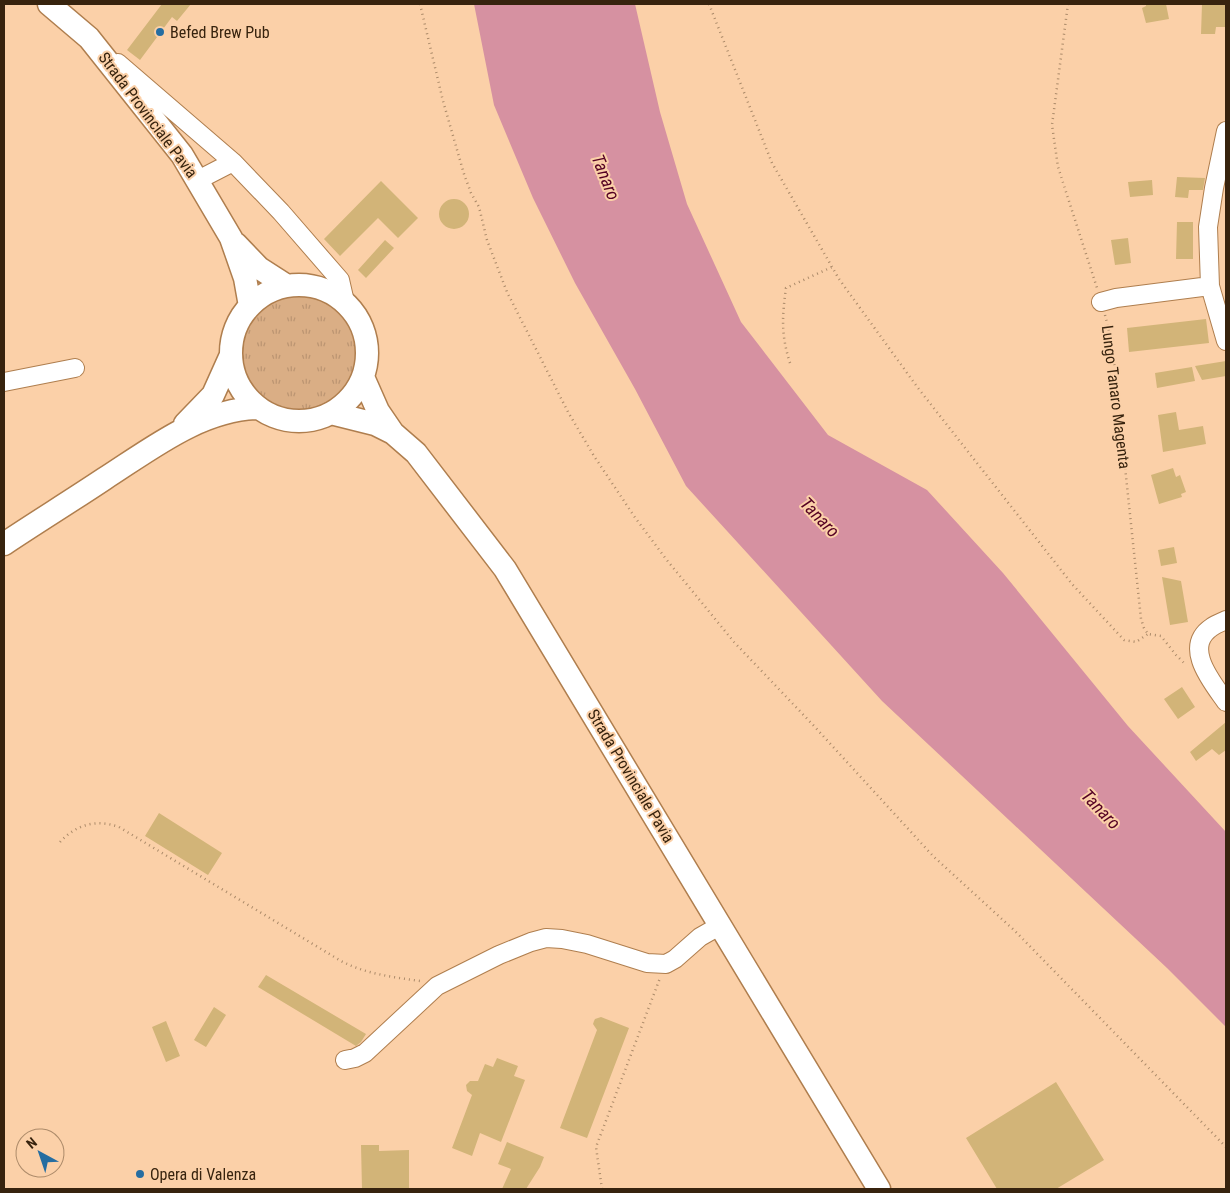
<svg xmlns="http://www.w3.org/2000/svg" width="1230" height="1193" font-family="'Roboto Condensed',sans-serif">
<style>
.grass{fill:url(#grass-tufts)}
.water{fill:#d691a1}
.building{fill:#d2b478}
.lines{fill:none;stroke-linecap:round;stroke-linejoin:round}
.minor-casing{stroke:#af7e4e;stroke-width:20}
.major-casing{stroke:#af7e4e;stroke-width:25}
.path{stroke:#ab8a69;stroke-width:2.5;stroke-dasharray:1 4;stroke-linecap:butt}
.minor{stroke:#fff;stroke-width:18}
.major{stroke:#fff;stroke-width:22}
.poi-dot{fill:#256da1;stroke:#fbd0a8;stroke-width:2}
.labels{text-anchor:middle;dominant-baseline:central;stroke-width:4;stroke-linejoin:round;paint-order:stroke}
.poi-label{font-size:16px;fill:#37230e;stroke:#fbd0a8;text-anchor:start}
.street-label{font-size:16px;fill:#37230e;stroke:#fbd0a8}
.water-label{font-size:18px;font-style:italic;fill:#540023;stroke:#fbd0a8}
</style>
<defs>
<pattern id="grass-tufts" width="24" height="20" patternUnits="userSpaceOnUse" patternTransform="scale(1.25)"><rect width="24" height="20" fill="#daae85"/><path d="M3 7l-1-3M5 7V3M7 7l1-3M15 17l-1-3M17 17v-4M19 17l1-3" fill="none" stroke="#bc9572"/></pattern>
</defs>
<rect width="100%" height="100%" fill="#fbd0a8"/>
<path class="grass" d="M242 352a58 58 0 1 1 116 0a58 58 0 1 1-116 0Z"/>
<path class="water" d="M474,4h161l25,108 27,92 54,118 87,113 99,55 76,83 125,153 98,106v195l-59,-59 -285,-267 -196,-215 -51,-97 -60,-106 -42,-85 -39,-93z"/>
<path class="building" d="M162,4h29l-14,17 -5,-4 -32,43 -13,-10z
M1146,4h20l3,15 -23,4 -4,-15 4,-2z
M1202,4h24v23h-10l-1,7h-14z
M1177,177l28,1 -2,12h-14l-1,8 -13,-1z
M1152,180l1,15 -23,2 -2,-15z
M381,181l37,37 -20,20 -20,-20 -38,38 -16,-17z
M439 214a15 15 0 1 1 30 0a15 15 0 1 1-30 0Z
M1177,222h16v37h-17z
M1128,238l3,25 -16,2 -4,-25z
M385,240l9,8 -28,30 -8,-8z
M1206,319l3,24 -80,9 -2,-24z
M1226,361v15l-24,4 -7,-14z
M1192,367l3,14 -38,7 -2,-15z
M1176,412l3,18 24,-4 3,18 -43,8 -5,-37z
M1173,468l3,9 4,-2 6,17 -5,2 1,3 -23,7 -8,-29z
M1174,547l3,16 -16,3 -3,-16z
M1162,577l19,4 7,41 -18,3z
M1182,687l13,20 -17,12 -14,-20z
M1226,722v28l-7,5 -7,-6 -16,12 -6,-9z
M159,813l63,40 -14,22 -63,-39z
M266,975l100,59 -5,8 -5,4 -98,-59z
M214,1007l12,8 -20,32 -12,-7z
M601,1017l28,11 -42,110 -27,-10 37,-98 -4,-6 1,-3 1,-2z
M166,1021l14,35 -14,6 -14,-35z
M497,1058l21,8 -4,10 11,4 -24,62 -21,-9 -8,23 -20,-8 20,-53 -5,-4 -1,-6 4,-4h8l7,-17 8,3z
M1056,1082l48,78 -48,29h-59l-31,-51z
M507,1142l37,15 -4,10 -14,22h-24l9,-20 -13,-5z
M361,1145h18v6l30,-1v39h-47z"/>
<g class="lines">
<g class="minor-casing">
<path id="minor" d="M118,63l115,99 48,50 59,68 5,22
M1226,131l-12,57 -6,39 2,59 16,55
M198,180l35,-18
M1101,302l15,-4 94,-12
M4,382l71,-14
M1226,620c-4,2 -10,4 -14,7 -30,20 0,55 14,75
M345,1060l10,-2 10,-5 72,-67 62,-31 32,-13 15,-4 16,1 25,5 60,19 19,1 9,-5 25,-22 21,-12"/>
</g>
<g class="major-casing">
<path id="major" d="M49,4l40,34 93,117 49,83 14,40 5,28
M236,244l23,24 28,18
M231 353a68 68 0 1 1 136 0a68 68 0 1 1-136 0Z
M363,377l15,34 15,22 23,20 89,116 374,620
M331,413l44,11 18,9
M185,424l28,-29 18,-40
M4,544c33,-22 67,-43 100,-65 47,-30 97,-70 155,-71"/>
</g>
<path class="path" d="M420,4l23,97 21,73 7,19 8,14 8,33 20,52 61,120 26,44 40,60 32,43 68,83 80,84 119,130 82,75 211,216
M709,4l63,159 67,116 79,109 154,196 52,56 12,2 12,-8
M1068,4l-16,121 6,42 39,121
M1105,315l7,28 29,276 3,9 4,6 13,2 15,19 10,10
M790,363c-9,-28 -8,-46 -4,-75l46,-21
M60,842c17,-18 36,-23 59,-15l222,134c25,13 51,16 79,20
M602,1189l-6,-42 64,-169"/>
<use href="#minor" class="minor"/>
<use href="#major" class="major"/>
</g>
<g class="poi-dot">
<circle cx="160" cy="32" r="5"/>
<circle cx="140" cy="1174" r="5"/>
</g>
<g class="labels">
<g class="poi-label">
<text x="170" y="32">Befed Brew Pub</text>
<text x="150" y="1174">Opera di Valenza</text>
</g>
<g class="street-label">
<text transform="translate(148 115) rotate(53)">Strada Provinciale Pavia</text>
<text transform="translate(1116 397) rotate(83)">Lungo Tanaro Magenta</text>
<text transform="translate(631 776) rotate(59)">Strada Provinciale Pavia</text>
</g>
<g class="water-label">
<text transform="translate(606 177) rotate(68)">Tanaro</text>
<text transform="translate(820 517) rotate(46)">Tanaro</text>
<text transform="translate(1101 809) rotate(46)">Tanaro</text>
</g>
</g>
<rect width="1230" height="1193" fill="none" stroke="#37230e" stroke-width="10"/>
<g transform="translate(40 1153) rotate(320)"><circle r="24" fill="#fbd0a8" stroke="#ad8b6a"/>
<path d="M0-4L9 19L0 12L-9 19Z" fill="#256da1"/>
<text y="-8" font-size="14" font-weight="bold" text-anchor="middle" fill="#37230e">N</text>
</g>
</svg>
